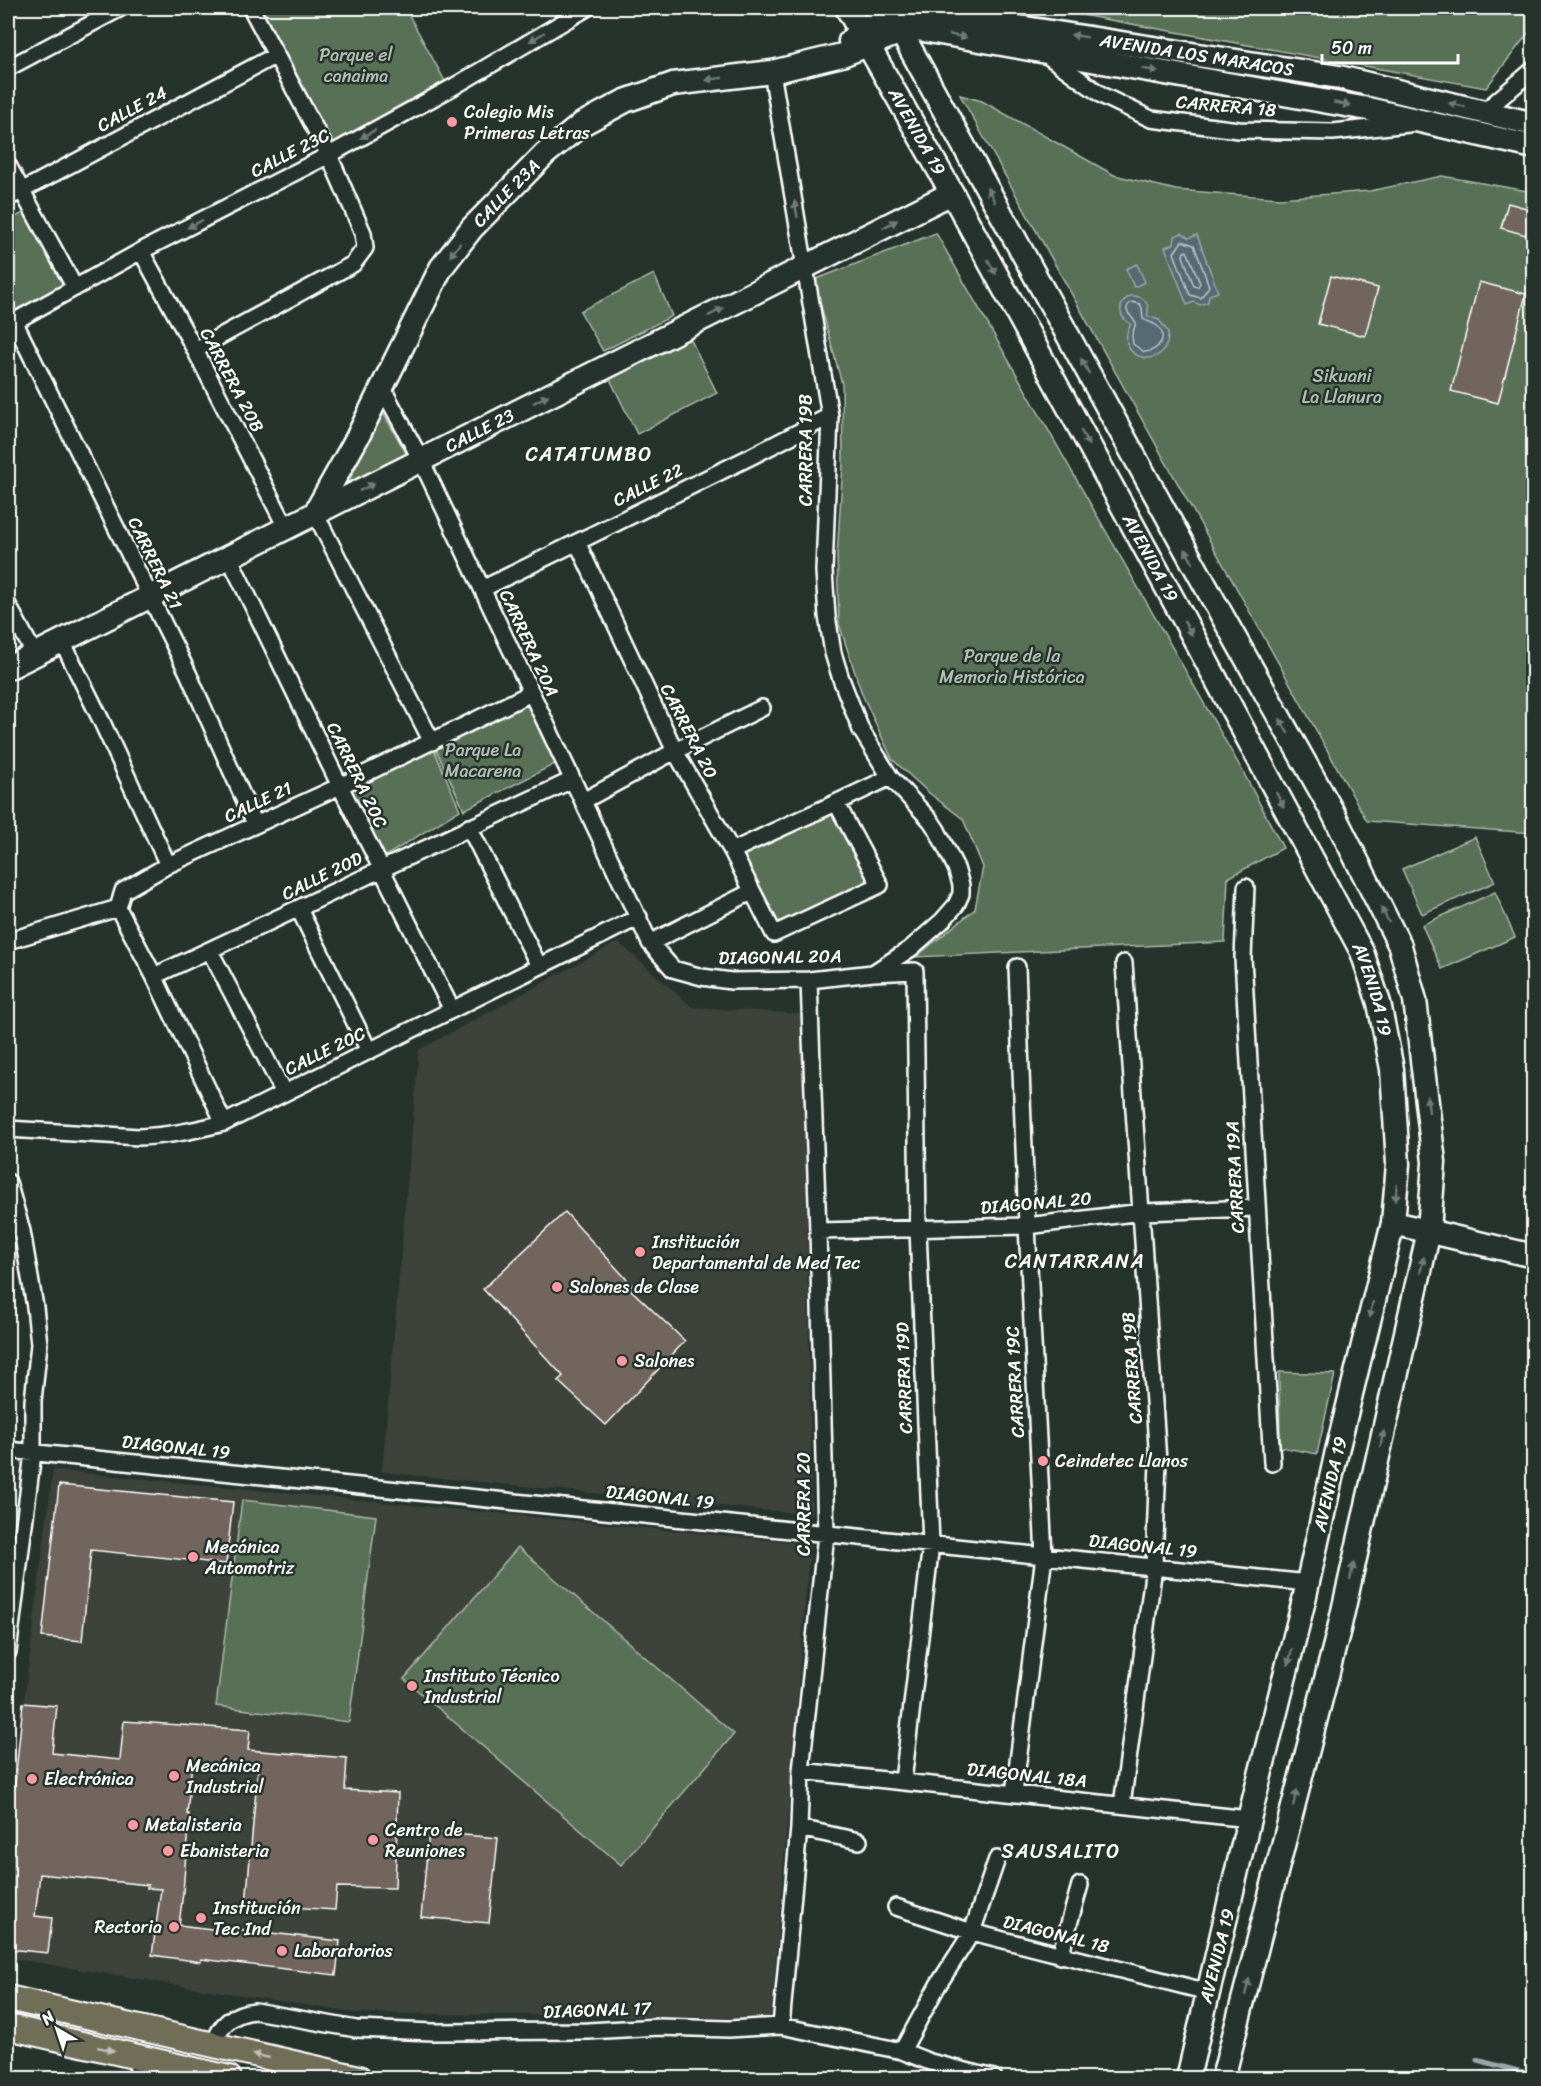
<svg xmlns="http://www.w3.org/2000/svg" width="1541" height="2086" font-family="Sriracha,sans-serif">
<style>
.built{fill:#3c423b}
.green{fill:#587156;stroke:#acb8aa;stroke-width:1.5}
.water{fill:#566b73;stroke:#9aa6ab;stroke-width:1.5}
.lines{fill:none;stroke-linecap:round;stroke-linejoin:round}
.shore{stroke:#bbc4c7;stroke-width:1.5}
.stream{stroke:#9aa6ab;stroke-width:5}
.building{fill:#71655d;stroke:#fff;stroke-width:1.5}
.street-casing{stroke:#fff;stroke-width:20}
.secondary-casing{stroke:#fff;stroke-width:27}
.primary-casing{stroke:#fff;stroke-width:28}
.street{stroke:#26332d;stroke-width:15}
.secondary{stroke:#26332d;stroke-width:22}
.primary{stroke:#716e59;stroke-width:24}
.oneway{fill:#727a76}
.oneway2{fill:#bfbeb4}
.poi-dot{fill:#ff9aa2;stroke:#26332d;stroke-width:2}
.labels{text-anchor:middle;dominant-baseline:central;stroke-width:5;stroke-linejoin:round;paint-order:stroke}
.park-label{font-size:18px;fill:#b4bfb3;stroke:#26332d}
.street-label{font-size:18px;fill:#fff;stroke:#26332d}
.poi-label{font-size:18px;fill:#fff;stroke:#26332d;text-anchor:start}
.neighbourhood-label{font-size:20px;letter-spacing:1.5px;fill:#fff;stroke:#26332d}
</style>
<rect width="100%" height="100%" fill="#26332d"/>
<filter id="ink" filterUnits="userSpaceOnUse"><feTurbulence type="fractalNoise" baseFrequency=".0167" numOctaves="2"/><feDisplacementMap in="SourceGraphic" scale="12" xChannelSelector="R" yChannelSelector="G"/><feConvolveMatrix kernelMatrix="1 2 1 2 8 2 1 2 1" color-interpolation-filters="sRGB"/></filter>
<g filter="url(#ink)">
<path class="built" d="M618,942l74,65 111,7 9,501 -430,-43 37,-422z
M53,1470l757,74 -39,474 -416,-5 -347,-55v-129z"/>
<path class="green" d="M257,8h148l41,75 -112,61z
M1043,8h490v19l-47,61z
M960,95l22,6 132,74 62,15 104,8 90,-7 72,-15 91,16v641l-166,-12z
M25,212l38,73 -55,29v-93z
M936,233l306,537 41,78 -55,30 -3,64 -309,15 59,-48 8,-42 -20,-48 -34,-26 -37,-34 -30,-65 -23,-70 -2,-69 6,-91 -1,-80 -28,-104z
M654,274l18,42 -69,35 -23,-40z
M690,338l27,55 -80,41 -28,-57z
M383,413l29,50 -68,28z
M530,697l31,64 -97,49 -30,-65z
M432,745l28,65 -76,47 -35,-68z
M830,812l45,73 -99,44 -39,-78z
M1475,837l20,45 -73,32 -20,-45z
M1495,892l20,45 -73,32 -20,-44z
M1279,1372l56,2 -18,80 -37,-7z
M242,1500l134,16 -27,206 -133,-16z
M518,1547l216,187 -113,131 -217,-186z"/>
<path class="water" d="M1182,233l7,5 8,-3 21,57 -9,3 -1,7 -8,3 -6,-3 -7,3 -22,-58 9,-3 1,-8z
M1137,264l8,18 -11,5 -8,-18z
M1130,296c13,-1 21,7 17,20l12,4 9,12c2,42 -58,28 -37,-8 -13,-7 -14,-20 -1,-28z"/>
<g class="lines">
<path class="shore" d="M1182,241l12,4 15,41 -8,12 -11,-3 -16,-42z
M1187,251l13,32 -2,4 -4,-1 -11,-30 1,-4z
M1132,302l8,2 2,4 1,11c4,3 9,3 13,6 14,11 2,27 -12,27l-11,-8 -1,-9 4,-12c-4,-8 -16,-13 -4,-21z"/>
<path class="stream" d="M1477,2060l57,15"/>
</g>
<path class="building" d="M1508,203l25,7v27l-32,-9z
M1331,276l47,12 -13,48 -47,-12z
M1479,282l47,12 -28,109 -47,-12z
M565,1212l67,73 -3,3 56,53 -79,84 -48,-44 5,-5 -80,-87z
M59,1485l174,17 -7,62 -135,-14 -9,91 -40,-4z
M23,1703l34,3 -5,47 68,7 4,-39 126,9 -2,20 99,8 -2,32 53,3 -3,95 -58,-1 -2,23 -89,-6 12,-137 -66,-4 -5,51h2l-6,78 -4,33 49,6v-3l112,13 -4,34 -135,-16v3l-49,-7 9,-66 -14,-1 1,-3 -108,-11 -5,42 17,2 -4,35 -40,-4v-97z
M429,1832l69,6 -9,85 -68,-6z"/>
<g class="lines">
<g class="street-casing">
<path id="street" d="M1045,54l58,42 48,23 88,11 94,2 76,-8
M8,68l113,-60
M772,72l58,344 -6,155 3,45 6,37 8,26 20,51 29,47 41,44 6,9 19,38 5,17v9l-5,11 -14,16 -32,28 -37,24
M1485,111l49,-42
M8,165l67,123
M8,198l268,-143
M141,251l54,99 91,177
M14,321l174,352 67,151
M8,325l133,-74 188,-96 124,-68 134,-79
M195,350l158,-86 12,-16 -2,-15 -34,-78 -78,-147
M382,387l39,73 229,483 23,26 29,8 29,4 78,-1 64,-7 42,-2 3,258 13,315 -28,237
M315,513l117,229
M577,542l98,209 57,100 42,83 106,-49 -43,-81
M229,557l111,229 112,224
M482,589l270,-133 78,-40
M8,605l27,50
M62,641l39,79 67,145
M583,801l92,-50 87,-43
M469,827l70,139
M732,851c52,-25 106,-48 158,-74
M1246,887l-3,71 29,505
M118,908l36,68 70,147
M299,909l70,142
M8,941l110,-33 5,-17 45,-26 172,-79 191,-93
M650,943l101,-51
M210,951l74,142
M154,976l418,-196
M8,1129l131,8c30,-1 56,-7 85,-14l415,-206
M8,1182l14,49 13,76 4,37 -6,57v52l-25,199
M818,1231l209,-5 115,-14 114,-4
M8,1450l1300,133
M801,1771l448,48
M1014,1793l30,-237 -17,-330 -10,-259
M1122,1805l32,-238 4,-106 -34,-498
M799,1828l60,13
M896,1907l76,25 236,60
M1060,1956l20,-71
M781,2026l18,-198 2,-57 25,-237 -8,-303 -9,-251
M214,2045c5,-21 20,-32 41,-34l101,18 77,3 155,-1 71,-4 70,2 52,-3 121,25 28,11 64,16
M902,2051l36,-66 34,-53 25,-73
M137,2078l2,-22"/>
</g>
<g class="secondary-casing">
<g id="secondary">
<path id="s1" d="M847,8l105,185 235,432 175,327 17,51 13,66 6,95 -5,59 -56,228 -33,149 -55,219 -61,259"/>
<path d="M888,8l327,595 117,208 68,135 15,54 19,162 -5,69 -90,398 -116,449"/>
<path id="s2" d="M850,41l10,-11 43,-21 436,68 195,47"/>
<path id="s3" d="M315,513l42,-75 84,-170 31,-40 73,-74 37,-30 43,-23 48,-17 99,-12 70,-17 70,-27 456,81 166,38"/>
<path id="s4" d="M8,668l944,-475"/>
<path d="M1393,1223l141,33"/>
</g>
</g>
<g class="primary-casing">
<path id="primary" d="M8,1998l351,80
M8,2027l221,51"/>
</g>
<use href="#street" class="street"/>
<use href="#secondary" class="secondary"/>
<use href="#primary" class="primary"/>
</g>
<defs><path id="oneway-solid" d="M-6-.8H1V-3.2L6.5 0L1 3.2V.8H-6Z" transform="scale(1.5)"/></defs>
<g class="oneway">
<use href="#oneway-solid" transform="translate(958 36) rotate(10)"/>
<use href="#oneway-solid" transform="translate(1079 36) rotate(-171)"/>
<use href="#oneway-solid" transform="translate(537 37) rotate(149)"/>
<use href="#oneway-solid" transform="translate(1150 70) rotate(10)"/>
<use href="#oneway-solid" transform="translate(714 79) rotate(173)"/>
<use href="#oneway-solid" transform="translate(1342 104) rotate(11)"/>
<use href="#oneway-solid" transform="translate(1457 105) rotate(-167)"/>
<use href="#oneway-solid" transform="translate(368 134) rotate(151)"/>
<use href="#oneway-solid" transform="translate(991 195) rotate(-119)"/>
<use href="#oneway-solid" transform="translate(796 209) rotate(-100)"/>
<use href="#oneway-solid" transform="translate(195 224) rotate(153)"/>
<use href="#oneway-solid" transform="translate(890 224) rotate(-27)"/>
<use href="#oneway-solid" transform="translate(455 250) rotate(127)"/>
<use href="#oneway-solid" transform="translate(992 267) rotate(61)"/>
<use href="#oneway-solid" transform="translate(716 312) rotate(-27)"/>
<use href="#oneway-solid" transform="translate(1085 366) rotate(-119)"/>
<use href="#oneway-solid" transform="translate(541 399) rotate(-27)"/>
<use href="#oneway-solid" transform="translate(1085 438) rotate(61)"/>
<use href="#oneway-solid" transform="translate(367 487) rotate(-27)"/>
<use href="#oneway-solid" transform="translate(1189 556) rotate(-119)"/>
<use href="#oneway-solid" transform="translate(1188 628) rotate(61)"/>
<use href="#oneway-solid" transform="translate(1284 726) rotate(-119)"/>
<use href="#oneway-solid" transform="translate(1280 800) rotate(62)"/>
<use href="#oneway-solid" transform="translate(1385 915) rotate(-117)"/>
<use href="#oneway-solid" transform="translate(1428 1104) rotate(-96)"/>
<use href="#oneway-solid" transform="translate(1396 1193) rotate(95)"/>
<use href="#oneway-solid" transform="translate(1422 1265) rotate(-77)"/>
<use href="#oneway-solid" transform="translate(1371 1310) rotate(103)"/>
<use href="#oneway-solid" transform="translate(1382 1439) rotate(-77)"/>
<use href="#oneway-solid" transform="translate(1352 1571) rotate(-77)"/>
<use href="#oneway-solid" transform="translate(1290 1657) rotate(104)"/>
<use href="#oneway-solid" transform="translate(1295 1798) rotate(-76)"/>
<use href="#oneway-solid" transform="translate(1247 1987) rotate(-76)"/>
</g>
<g class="oneway2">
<use href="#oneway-solid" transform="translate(106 2049) rotate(13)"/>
<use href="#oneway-solid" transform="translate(261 2056) rotate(-167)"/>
</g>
</g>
<g class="poi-dot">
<circle cx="452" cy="122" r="6"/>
<circle cx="640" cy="1252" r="6"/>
<circle cx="557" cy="1287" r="6"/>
<circle cx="622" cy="1361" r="6"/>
<circle cx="1043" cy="1461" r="6"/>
<circle cx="193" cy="1557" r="6"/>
<circle cx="412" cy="1686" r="6"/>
<circle cx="174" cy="1776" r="6"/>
<circle cx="32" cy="1779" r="6"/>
<circle cx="133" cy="1825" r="6"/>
<circle cx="373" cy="1840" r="6"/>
<circle cx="168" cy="1851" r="6"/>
<circle cx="201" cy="1918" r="6"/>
<circle cx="174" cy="1927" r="6"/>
<circle cx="282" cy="1951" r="6"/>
</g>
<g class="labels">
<g class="park-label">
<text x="356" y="55">Parque el<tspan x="356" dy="21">canaima</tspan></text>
<text x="1342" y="376">Sikuani<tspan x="1342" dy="21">La Llanura</tspan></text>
<text x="1012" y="656">Parque de la<tspan x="1012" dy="21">Memoria Histórica</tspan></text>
<text x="483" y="750">Parque La<tspan x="483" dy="21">Macarena</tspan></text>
</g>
<g class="street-label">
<text stroke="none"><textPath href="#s2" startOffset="360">AVENIDA LOS MARACOS</textPath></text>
<text transform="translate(1226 106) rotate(5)">CARRERA 18</text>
<text transform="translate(132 109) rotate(-28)">CALLE 24</text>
<text stroke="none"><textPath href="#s1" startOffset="142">AVENIDA 19</textPath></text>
<text transform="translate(290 153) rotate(-27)">CALLE 23C</text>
<text stroke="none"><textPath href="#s3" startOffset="375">CALLE 23A</textPath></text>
<text transform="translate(232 380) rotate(62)">CARRERA 20B</text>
<text stroke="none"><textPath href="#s4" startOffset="528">CALLE 23</textPath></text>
<text transform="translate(806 450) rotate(-90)">CARRERA 19B</text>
<text transform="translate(648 485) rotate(-26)">CALLE 22</text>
<text stroke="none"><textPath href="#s1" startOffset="628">AVENIDA 19</textPath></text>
<text transform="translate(155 563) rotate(64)">CARRERA 21</text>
<text transform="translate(529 643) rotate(65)">CARRERA 20A</text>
<text transform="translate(689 731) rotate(63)">CARRERA 20</text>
<text transform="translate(357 775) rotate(64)">CARRERA 20C</text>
<text transform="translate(258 802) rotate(-25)">CALLE 21</text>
<text transform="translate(322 876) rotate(-26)">CALLE 20D</text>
<text transform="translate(780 957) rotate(-1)">DIAGONAL 20A</text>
<text stroke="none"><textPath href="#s1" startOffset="1114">AVENIDA 19</textPath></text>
<text transform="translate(325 1051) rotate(-26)">CALLE 20C</text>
<text transform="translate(1235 1177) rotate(-93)">CARRERA 19A</text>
<text transform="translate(1036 1203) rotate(-5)">DIAGONAL 20</text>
<text transform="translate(1132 1368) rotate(-94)">CARRERA 19B</text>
<text transform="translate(904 1378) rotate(-92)">CARRERA 19D</text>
<text transform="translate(1015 1382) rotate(-93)">CARRERA 19C</text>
<text transform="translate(176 1447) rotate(6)">DIAGONAL 19</text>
<text transform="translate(1330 1484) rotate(-77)">AVENIDA 19</text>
<text transform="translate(660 1497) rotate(6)">DIAGONAL 19</text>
<text transform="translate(804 1504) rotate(-90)">CARRERA 20</text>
<text transform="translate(1143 1546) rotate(6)">DIAGONAL 19</text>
<text transform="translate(1027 1775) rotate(6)">DIAGONAL 18A</text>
<text transform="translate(1056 1934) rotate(14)">DIAGONAL 18</text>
<text transform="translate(1217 1956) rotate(-76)">AVENIDA 19</text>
<text transform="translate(597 2010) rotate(-2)">DIAGONAL 17</text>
</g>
<g class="poi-label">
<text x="464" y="112">Colegio Mis<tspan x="464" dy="21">Primeras Letras</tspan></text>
<text x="652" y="1242">Institución<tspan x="652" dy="21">Departamental de Med Tec</tspan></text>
<text x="569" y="1287">Salones de Clase</text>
<text x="634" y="1361">Salones</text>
<text x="1055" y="1461">Ceindetec Llanos</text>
<text x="205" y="1547">Mecánica<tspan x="205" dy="21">Automotriz</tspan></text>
<text x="424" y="1676">Instituto Técnico<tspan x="424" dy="21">Industrial</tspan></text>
<text x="186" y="1766">Mecánica<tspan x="186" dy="21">Industrial</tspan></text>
<text x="44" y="1779">Electrónica</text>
<text x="145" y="1825">Metalisteria</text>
<text x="385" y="1830">Centro de<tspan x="385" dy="21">Reuniones</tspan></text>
<text x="180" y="1851">Ebanisteria</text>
<text x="213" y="1908">Institución<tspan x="213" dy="21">Tec Ind</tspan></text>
<text x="162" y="1927" text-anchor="end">Rectoria</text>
<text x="294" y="1951">Laboratorios</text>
</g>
<g class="neighbourhood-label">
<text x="589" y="454">CATATUMBO</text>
<text x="1075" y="1261">CANTARRANA</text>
<text x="1061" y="1851">SAUSALITO</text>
</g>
</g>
<rect width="1541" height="2086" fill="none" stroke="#26332d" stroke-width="30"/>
<rect x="15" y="15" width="1511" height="2056" fill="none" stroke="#fff" stroke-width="2" filter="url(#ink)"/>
<g transform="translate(57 2029) rotate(321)" stroke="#26332d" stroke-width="4.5" paint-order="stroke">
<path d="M0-4.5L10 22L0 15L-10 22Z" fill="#ffffff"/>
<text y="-9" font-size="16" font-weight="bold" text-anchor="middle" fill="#ffffff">N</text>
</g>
<path d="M1322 54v9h136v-9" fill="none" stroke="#ffffff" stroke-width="3"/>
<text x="1331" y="54" font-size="18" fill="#ffffff" stroke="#26332d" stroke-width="4.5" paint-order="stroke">50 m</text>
</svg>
